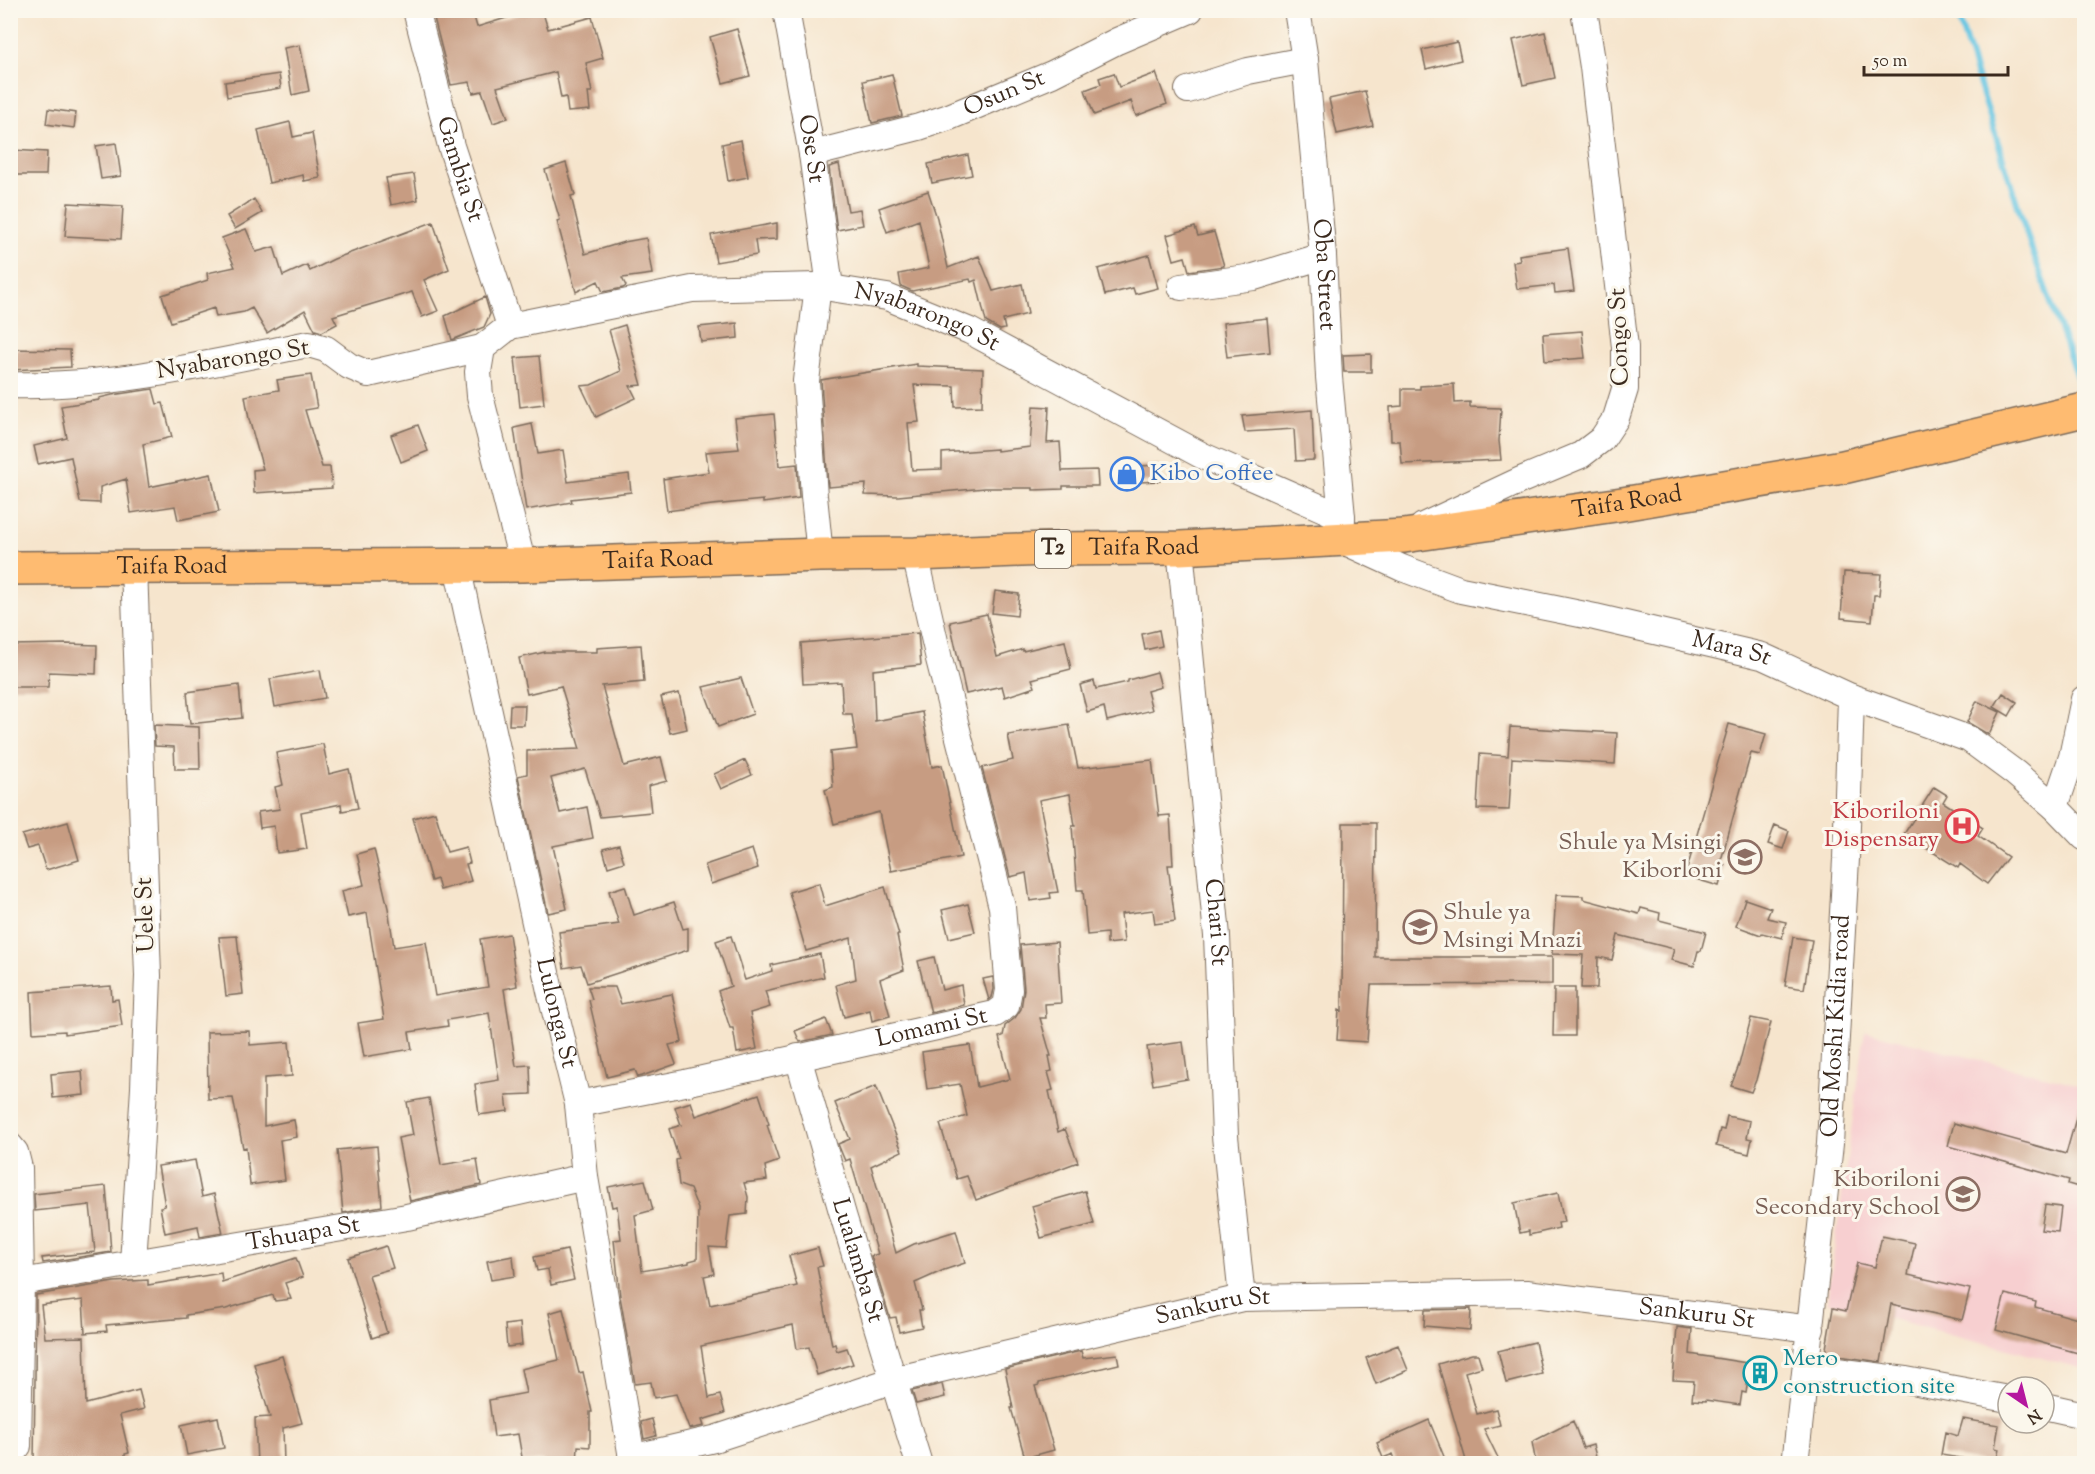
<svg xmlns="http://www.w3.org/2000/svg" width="2095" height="1474" font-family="'Sorts Mill Goudy',serif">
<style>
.built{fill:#f7cfd0}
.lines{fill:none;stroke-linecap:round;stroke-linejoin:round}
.stream{stroke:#64c5e2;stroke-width:6}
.building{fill:#c79c82}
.minor-casing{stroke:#7c6b5b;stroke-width:28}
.highway-casing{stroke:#7c6b5b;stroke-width:36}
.minor{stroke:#fff;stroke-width:26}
.highway{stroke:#febb71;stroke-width:33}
.labels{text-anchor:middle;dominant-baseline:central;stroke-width:6;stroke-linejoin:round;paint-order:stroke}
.shield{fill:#fbf7ec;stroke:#75685c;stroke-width:1.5}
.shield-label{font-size:22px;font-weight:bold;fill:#3b2a1e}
.street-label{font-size:24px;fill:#3b2a1e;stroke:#fbf7ec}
.shop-label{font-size:24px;fill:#366cbe;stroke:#fbf7ec;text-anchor:start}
.health-label{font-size:24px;fill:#be3a42;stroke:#fbf7ec;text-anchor:end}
.education-label{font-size:24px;fill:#785e54;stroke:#fbf7ec;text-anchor:end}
.culture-label{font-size:24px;fill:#0d838f;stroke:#fbf7ec;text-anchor:start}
</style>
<rect width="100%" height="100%" fill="#fbf7ec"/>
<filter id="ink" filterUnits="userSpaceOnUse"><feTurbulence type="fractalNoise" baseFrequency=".0167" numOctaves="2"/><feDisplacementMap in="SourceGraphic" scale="12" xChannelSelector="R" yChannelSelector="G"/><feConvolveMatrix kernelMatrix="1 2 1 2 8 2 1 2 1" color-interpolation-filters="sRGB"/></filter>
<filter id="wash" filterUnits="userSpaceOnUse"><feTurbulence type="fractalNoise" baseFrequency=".008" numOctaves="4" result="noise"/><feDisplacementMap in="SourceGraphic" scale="24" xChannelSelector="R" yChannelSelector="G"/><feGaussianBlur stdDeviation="1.35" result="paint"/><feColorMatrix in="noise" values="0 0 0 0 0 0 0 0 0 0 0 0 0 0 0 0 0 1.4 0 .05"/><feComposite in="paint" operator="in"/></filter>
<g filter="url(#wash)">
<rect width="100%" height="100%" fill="#f6e5cd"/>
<path class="built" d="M1865,1031l219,55v283l-257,-67z"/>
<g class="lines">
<path class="stream" d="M1956,10l74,234 53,150"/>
</g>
<g id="blocks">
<path class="building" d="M432,10h40l5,17 55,-17h10l6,19 44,-12 11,41 -17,5 6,29h-4l2,18 -22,2 -2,-15 -5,1 -5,-26 -59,15 11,31 -15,5 -11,-32 -9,2 -3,-11 -19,3z
M737,29l13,47 -27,7 -13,-46z
M1545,32l10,46 -32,7 -10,-45z
M1457,42l4,18 -35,9 -4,-19z
M300,45l9,46 -17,4 -8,-47z
M1114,73l5,14 37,-14 11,31 -31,12 -5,-15 -37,14 -9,-25 16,-6 -2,-6z
M279,74l2,14 -54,9 -2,-15z
M892,74l10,42 -30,7 -9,-42z
M1365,91l8,35 -36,8 -8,-35z
M48,109l28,4 -2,15 -28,-4z
M290,122l3,15 19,-4 8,45 -16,3 -1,-6 -34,8 -11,-53z
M741,140l7,37 -20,4 -6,-37z
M116,143l5,33 -20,3 -5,-33z
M10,150l37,2 -1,23h-36z
M968,155l4,20 -40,8 -4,-19z
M566,163l9,32 -4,1 14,58 39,-12 22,-4 6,36 -30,4 4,8 -3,2 -20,4 -5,-11 -22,11 -19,-71 3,-1 -15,-50z
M839,164l9,47 12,-2 3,16 -26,5 -8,-63z
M414,174l4,26 -27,5 -5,-27z
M928,191l9,27 11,50 31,-12 14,35 29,-7 6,30 -25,6 2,9 -5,1 -14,-8 -10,-42 -5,2 -1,-3 -58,12 -11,-5 -2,-12 30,-6 -10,-48 -32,12 -8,-24z
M254,199l8,14 -27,16 -8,-13z
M68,203l55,3 -2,33 -56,-3z
M433,222l16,47 -25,11 14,31 -16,6 -10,-25 -79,24 4,8 -15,8 -7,-2 -10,-20 -38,23 -15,-25 -8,4 -28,5 -2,-9 -43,14 -9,-27 46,-15 -1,-7 28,-6 -13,-29 24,-9 10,23 18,-5 9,29 24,-11 3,6 24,-12z
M777,223v16l-22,1 2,15 -41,7 -5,-27z
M1195,227l3,9 16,-4 10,34 -35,5 -4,-14 -11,3 -7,-25z
M1568,248l6,43 -19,2 -1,-8 -37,4 -4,-27 7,-1 -1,-6z
M1149,255l9,33 -23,6 -2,-6 -28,7 -7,-26z
M485,297l5,17 -6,13 -32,13 -7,-24z
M1267,318l3,34 -43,5 -4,-34z
M737,323l1,15 -37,4 -2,-15z
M625,325l17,60 -12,1 6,12 -40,19 -15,-31 10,-1 30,-14 -12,-41z
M1582,331l3,27 -40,3 -2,-27z
M10,349l60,1 1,17 -61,3z
M1371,354v18h-27l-1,-17z
M539,356l5,48 -24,3 -5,-49z
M917,364v2l66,3 -1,37 -27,1 -1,-21 -40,-1 5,37 -11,1 4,47 30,-1v-16l55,-4v2l33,-4 3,-41 16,1 -2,36 13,-1 2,29 35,-1 1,16h-35v3l-30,1v-2h-48l-87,8 -33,-1 1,-11 -38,3 -7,-107z
M311,375l6,33 -12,2 17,57h8l2,21 -78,5 -1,-23 10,-1 -14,-50 -4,-23 34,-6 -2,-10z
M1454,384l1,19 15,-1v5l31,1 -2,33 2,19 -99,4 -2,-23h-9l-1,-34 12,-1v-17h18v-3z
M153,389l4,15 6,-1 9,34 -29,7 6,43 62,-13 8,38 -41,8 -3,-14 -44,7 -5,-34 -26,8v16l-20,-1 -9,-45 -33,7 -4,-18 33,-8 -6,-32 38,-6v-2l13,-3z
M1312,410l2,50 -18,1 -2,-32 -49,3 -3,-16z
M774,414l5,52 18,-2 2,34 -36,5v-3l-51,5 -45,6 -4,-32 46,-7 -3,-20 33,-3 -4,-31z
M532,424l6,30 25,-4 5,32 61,-8 2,18 -60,7 1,3 -46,8 -12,-82z
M418,425l10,26 -27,11 -10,-27z
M1159,465l1,16 -42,2v-16z
M1844,572l37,2 -2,21h-5l-2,26 -31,-3z
M995,591l24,3 -2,22 -25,-3z
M987,614l10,43 26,-8v2l42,-10 6,28 -39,10 3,8 -30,10 -3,-11 -36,8 -16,-72z
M1159,630l3,16 -17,4 -3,-16z
M918,633l3,32 -48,5 2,51 47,-9 10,55 10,-2 19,92 -70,14 -12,-59 -45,12 -9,-34 8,-3 -3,-35 27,-3 -5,-35h-9l-2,-32 -38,2 -2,-41z
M67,644l30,1 -1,29 -47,-2 -1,15h-38v-42z
M641,645l3,37 -42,4 22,80 37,-9 6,24 -19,5 3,26 -51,5 -15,-48 -34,9 9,35 27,-6 6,31 -40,8 14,63 -19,4 -30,-137 9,-2v-23l53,-2 -19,-63 -34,8 -8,-36 26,-6h52v-4z
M320,670l5,28 -50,9 -5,-28z
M1157,672l4,15 -14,4 5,19 -45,11 -3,-14 -17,5 -7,-27 14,-4 2,8 32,-7v-2z
M741,678l12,36 -35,13 -15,-40z
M239,685l3,33 -52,6 -3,-32z
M679,693l8,36 -17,4 -9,-36z
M2003,693l14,9 -8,14 -15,-9z
M1977,701l23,11 -11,23 -22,-13z
M510,705h15l-1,20h-15z
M1729,724l37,10 -6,21 -9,-2 -31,111 5,1 -6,21 -34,-10z
M154,725l45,2 1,42h-25l-1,-22 -19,-1z
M1069,725l9,43 74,-8 7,56 11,-1 3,50h-5l7,56 -20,3 -2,-14 -32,4 3,28 -17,2v-11l-20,2 -4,-45h-6l-5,-64h3l-5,-32 -31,6 19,92 -8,1 1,5 -21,3 -4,-28 -16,4 -28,-109 31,-8 -5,-25z
M1510,727l107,6 -2,31 -103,-6 -3,52 -32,-1 3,-55 28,2z
M323,744l6,30 20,-5 9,39 -16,3 -1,-7 -40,8 6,37 -30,4 -3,-27 -14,2 -2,-16 22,-3 -5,-22 8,-2 -7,-32z
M745,760l7,15 -31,14 -7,-15z
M1934,787l13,8 -4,7 40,26 -5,8 30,21 -21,27 -27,-20 -2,4 -54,-34z
M435,812l12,40 19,-5 4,16 -4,1 5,17 -31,9 -3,-11 -6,2 -18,-63z
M68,822l11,38 -33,10 -8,-24 -11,3 -5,-14z
M1343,823h33l-1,134h177v27l-181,1 -4,57 -30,-2 2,-30 3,1z
M1775,825l14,6 -6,18 -15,-5z
M619,845l5,17 -16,5 -5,-18z
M374,849l14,59 6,39 32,-5 9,54 53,-9 -8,-48 29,-5 8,52 -13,3 12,77 14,-1 1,29 -25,1 2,16 -29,4 -4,-31 24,-4 -10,-67 -42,7 1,6 -39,6 3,17 -48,8 -6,-34 26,-4 -17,-106 -19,4 -6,-26 22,-6 -7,-31z
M752,849l6,19 -47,16 -6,-19z
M819,883l6,23 60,-19 14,48h-2l7,35 -24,9 10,37 -18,5 -2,-11 -26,7 -8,-32 20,-6 -5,-41 -45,13 -17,-59z
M625,886l9,29 40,-13 9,27 5,-1v22l-101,33 -6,-18 -17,3 -5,-36 60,-8 -10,-33z
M1556,895l27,1v3l56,15 2,-6 19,5 -1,7 47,12 -5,19h-3l-4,15 -23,-6 3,-11 -56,-14 -6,25 -14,-3 -1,31h-16l2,-33 -31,-1z
M1745,899l26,9 -4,10 19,4 -4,16 -20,-5 -1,2 -25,-9z
M968,904l7,28 -26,6 -7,-28z
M237,936l6,58 -17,2 -7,-59z
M731,936l14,44 27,-9 -1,-6 49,-11 4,23 -59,14 5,16 -20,6 7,36 -20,4 -4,-25h-3l-12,-37 13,-5 -15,-45z
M1793,937l19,3 -8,49 -19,-3z
M1057,942l4,61 -16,1 1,14h-6l11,38h-2l3,15 -4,1 5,18 -4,1 9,41 7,-3 13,33 -102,38 -9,-24 -10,3 -17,-55 27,-8 -7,-32 -33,5 -5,-37 48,-7 7,42 33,-8 -11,-42 4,-1 2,-10 10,-8 6,-9 3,-20 -4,-44z
M934,957l8,33 19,-5 3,20 -33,8 -13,-52z
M993,977l1,12 -2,8 -3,3 -6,-21z
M111,986l1,14 6,-1 4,27 -57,8v-3l-32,2 -2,-41z
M588,987h27l6,17 51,-10 10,48 -13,3 7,19 -34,12 -4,1 -3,-7 -28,7 -18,-77 3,-1z
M1554,988h21v48h-22z
M1751,1018l20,4 -15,58 -5,12 -20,-6 8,-21z
M826,1019l6,16 -32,7 -5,-11z
M249,1031l1,14 39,-3 3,34 -28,2v48l30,-6 3,17 -17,3 5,40 -35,5 -4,-38 -3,1 -10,-50 -25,1 -1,-67z
M1183,1042l5,37 -35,6 -6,-38z
M82,1071l2,24 -31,3 -2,-24z
M876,1086l26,65 -31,15 25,87 18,-9 42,-13 9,32 -21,7 -29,13 7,27h-3l3,17 -23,5 -3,-15 -6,1 -19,-62 7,-2 -28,-95 -5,2 -7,-17 12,-5 -15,-36z
M759,1094l10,30 -2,1 12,36 -14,5 2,14 -23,3 4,14 -1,17 -17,2 -4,32 -17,-1 5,27 -10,2 6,29 87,-19 -8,-30 29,-8 5,18 -6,1 15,78 3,-1 2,7 10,-3 6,16 -36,11 -8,-28 -12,2 -4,-24 -92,21 8,52 11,-3 5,18 -23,7 2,6 -15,3 -13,-35 -22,4 -3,-16 -16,2 -15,-88 -6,-56 7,-1 -4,-33 -5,1 -4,-20 37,-7 8,30 -18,5 7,56 47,-8v-2l8,-2 1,-50 -8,-20 -11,-4 -3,-25 3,-1 -10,-30 12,-4 -6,-18 16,-5 5,14z
M429,1098l12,67 36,-6 4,26 -71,16 -12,-63 15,-3 -6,-33z
M2080,1104h5v85l-17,-5 1,-4 -121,-34 6,-23 112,31z
M1727,1116l23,5 -3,17 5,1 -3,15 -33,-8 4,-17 4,1z
M377,1146l5,60 -39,7 -6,-63z
M195,1160l7,37 12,-3 9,39 -23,4 -2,-11 -33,7 -5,-26 5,-1 -7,-40z
M106,1186l5,66 -68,11 -1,-5 53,-6 -5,-47 -55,6 -1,-17z
M1085,1191l9,33 -53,14 -9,-32z
M1558,1193l6,29 -6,1 1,5 -30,7v-4l-9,2 -6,-30z
M2045,1205l16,2 -3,25 -17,-2z
M1882,1236l33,7 -7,32 62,14 -8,31 -71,-16 -10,58 -56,-8 8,-46 13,3 11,-48 18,4z
M386,1246l7,22 -24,7 18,58 -15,5 -24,-80z
M567,1250l7,30 -23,5 -3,-16 -11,2 -3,-14z
M513,1256l2,20 -24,4 -4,-19z
M296,1258l7,19 -18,6 6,16 -16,2 -2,-6 -47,14 -40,6v3l-80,7 1,6 -22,2 -2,-33 -42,5 4,33 39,-1 2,67 53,-14 5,19 -24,6 9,38 -4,1 1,7 -92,3 2,-169 78,-13 34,-2v5l73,-12 1,9z
M2005,1294l31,8 -1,5 50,14v34l-89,-25z
M563,1309l16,64 4,-1 9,40h-2v35l-12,-1 -1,18h-34v-4l-20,3 -5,-29 -24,3 -5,-37 37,-7 -5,-24 38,-9 -10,-47z
M1471,1309l-1,21 -46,-4 1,-16z
M520,1323l2,22 -15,2 -2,-22z
M1677,1327l15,2 -2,25 63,10 1,15h-6l-2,14 -4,-1 -2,13 -34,-5v1l-14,-1 2,-19 -21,-1z
M1535,1342l7,32 -36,9 -8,-32z
M1398,1345l10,25 -32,14 -10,-26z
M1081,1351l2,7 34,-4 2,10 -80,19v2l-4,1 19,64 -29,8 -14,-50h2l-8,-39z
M1472,1354h6l4,13 -17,5 12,42 19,-5 4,16 -16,4 17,35h-34l-29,-100z
M282,1356l20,67 -19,5 1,36h-27l-2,-46 15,-1 -16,-53z
M942,1384l3,13 -29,7 -4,-13z
M218,1417l6,31 -37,7 -6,-30z
M652,1419l4,17 -12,3 -3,-17z
M1963,1419l36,6 -4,23 4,1 -3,15 -55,-9 4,-23 13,4z
M1429,1420l18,44h-50l-4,-10 -10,4 -6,-15z
M1573,1421l10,27 10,-3 5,19h-62l-4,-22z"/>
</g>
</g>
<g filter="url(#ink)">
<use href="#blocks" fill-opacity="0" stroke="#7c6b5b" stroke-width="1.5"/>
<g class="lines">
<g class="minor-casing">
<g id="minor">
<path id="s1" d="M416,10l35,136 59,180"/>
<path id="s2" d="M786,10l26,144 18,133"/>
<path id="s3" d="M1297,10l8,50 18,196 6,121 13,140 -1,23 61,28 59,22 134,27 167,39 89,41 118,42 46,34 40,34 29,30"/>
<path d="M1188,90l60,-19 57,-11"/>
<path id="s4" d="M812,154l107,-27 30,-10 103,-43 65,-33 73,-31"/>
<path d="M818,286l-12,95 8,115 6,59"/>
<path d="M1181,287l73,-10 69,-21"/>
<path d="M10,385c99,3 202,-22 299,-41l17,5 23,17 19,8 114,-26"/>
<path d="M1423,526l98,-46 60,-25 21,-16 14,-21 9,-29v-42l-32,-280 -9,-57"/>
<path id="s5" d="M1180,548l37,388 8,200 17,162"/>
<path id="s6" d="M523,565l-43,-169 -2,-24 4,-24 28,-22 182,-37 126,-3 69,11 83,34 233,125 139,61"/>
<path id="s7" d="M457,566l93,425 28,113 7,73 48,287"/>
<path d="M2055,807l17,-50 12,-58"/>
<path id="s8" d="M798,1057l45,158 76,249"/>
<path id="s9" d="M578,1104l107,-21 310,-69 11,-8 3,-16 -7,-83 -63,-248 -24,-105"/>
<path d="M10,1146l5,6 4,16 2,114 -3,164 -8,9"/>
<path d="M133,1263l11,-175 4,-112 -14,-410"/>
<path id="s10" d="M21,1282l386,-65 178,-40"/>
<path d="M1806,1367l100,13 102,19"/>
<path d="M2044,1406l40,9"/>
<path id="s11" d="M631,1458l83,-19 180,-59 348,-82 284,-5 285,36"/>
<path id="s12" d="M1795,1464l35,-320 16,-285 5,-162"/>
</g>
</g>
<g class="highway-casing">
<g id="highway">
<path id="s13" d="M10,568l513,-3 297,-10 95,-1 131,-5 134,-1 224,-12 218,-32 221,-37 241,-57"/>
</g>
</g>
<use href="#minor" class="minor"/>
<use href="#highway" class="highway"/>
</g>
</g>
<defs>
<g id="shop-ring" transform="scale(1.725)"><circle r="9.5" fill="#fbf7ec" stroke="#3f7fe0" stroke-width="1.5"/><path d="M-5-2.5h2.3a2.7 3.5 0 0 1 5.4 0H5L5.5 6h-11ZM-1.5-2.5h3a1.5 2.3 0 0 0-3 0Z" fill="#3f7fe0"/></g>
<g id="hospital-ring" transform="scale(1.725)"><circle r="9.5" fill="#fbf7ec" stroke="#e0444e" stroke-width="1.5"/><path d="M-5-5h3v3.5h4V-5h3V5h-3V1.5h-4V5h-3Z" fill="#e0444e"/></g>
<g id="school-ring" transform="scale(1.725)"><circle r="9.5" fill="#fbf7ec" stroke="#8d6e63" stroke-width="1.5"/><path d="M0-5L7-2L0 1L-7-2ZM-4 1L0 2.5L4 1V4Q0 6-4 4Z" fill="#8d6e63"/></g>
<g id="building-ring" transform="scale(1.725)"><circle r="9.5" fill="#fbf7ec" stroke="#0f9aa8" stroke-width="1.5"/><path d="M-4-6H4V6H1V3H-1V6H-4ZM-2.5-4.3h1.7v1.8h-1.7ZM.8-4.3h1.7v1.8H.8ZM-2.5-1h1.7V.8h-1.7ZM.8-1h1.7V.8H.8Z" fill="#0f9aa8"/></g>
</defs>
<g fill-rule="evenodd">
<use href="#shop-ring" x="1127" y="474"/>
<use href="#hospital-ring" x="1962" y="826"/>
<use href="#school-ring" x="1745" y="857"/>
<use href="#school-ring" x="1420" y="927"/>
<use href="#school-ring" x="1963" y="1194"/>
<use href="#building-ring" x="1760" y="1373"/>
</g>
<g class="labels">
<rect class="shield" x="1035" y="530" width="36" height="38" rx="4.5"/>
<g class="shield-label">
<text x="1053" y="549">T2</text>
</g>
<g class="street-label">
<text stroke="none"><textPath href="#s4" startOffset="202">Osun St</textPath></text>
<text stroke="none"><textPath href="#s2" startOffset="141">Ose St</textPath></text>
<text stroke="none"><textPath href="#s1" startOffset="165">Gambia St</textPath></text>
<text stroke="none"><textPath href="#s3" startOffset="266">Oba Street</textPath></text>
<text stroke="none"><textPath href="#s6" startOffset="684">Nyabarongo St</textPath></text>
<text transform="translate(1620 337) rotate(-92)">Congo St</text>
<text transform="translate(233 360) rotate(-9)">Nyabarongo St</text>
<text stroke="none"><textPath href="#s13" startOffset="1620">Taifa Road</textPath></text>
<text stroke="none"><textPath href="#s13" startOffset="1134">Taifa Road</textPath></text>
<text stroke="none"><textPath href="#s13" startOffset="648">Taifa Road</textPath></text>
<text stroke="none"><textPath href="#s13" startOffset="162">Taifa Road</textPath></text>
<text stroke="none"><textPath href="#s3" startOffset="939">Mara St</textPath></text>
<text transform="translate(146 915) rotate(-92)">Uele St</text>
<text stroke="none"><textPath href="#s5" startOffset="376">Chari St</textPath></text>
<text stroke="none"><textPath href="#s7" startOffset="458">Lulonga St</textPath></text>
<text stroke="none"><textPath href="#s9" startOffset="362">Lomami St</textPath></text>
<text stroke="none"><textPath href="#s12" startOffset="440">Old Moshi Kidia road</textPath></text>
<text stroke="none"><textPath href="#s10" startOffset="286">Tshuapa St</textPath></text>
<text stroke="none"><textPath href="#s8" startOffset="212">Lualamba St</textPath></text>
<text stroke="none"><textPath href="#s11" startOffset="602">Sankuru St</textPath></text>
<text stroke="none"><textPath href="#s11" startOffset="1088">Sankuru St</textPath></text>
</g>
<g class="shop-label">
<text x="1150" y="474">Kibo Coffee</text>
</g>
<g class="health-label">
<text x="1939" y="812">Kiboriloni<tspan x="1939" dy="28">Dispensary</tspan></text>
</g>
<g class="education-label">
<text x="1722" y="843">Shule ya Msingi<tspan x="1722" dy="28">Kiborloni</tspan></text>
<text x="1443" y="913" text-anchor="start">Shule ya<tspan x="1443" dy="28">Msingi Mnazi</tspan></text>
<text x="1940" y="1180">Kiboriloni<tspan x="1940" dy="28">Secondary School</tspan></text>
</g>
<g class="culture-label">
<text x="1783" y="1359">Mero<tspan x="1783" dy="28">construction site</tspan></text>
</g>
</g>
<rect width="2095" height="1474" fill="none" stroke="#fbf7ec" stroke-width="36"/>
<g transform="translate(2026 1405) rotate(145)"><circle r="28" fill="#fbf7ec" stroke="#aea59a" stroke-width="1.5"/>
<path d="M0-4.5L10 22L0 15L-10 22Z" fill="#b5179e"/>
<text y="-9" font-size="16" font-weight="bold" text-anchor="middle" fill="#3b2a1e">N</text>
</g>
<path d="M1864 66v9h144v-9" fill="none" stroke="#3b2a1e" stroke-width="3"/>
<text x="1873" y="66" font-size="18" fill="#3b2a1e" stroke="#fbf7ec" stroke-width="4.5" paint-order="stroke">50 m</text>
</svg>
